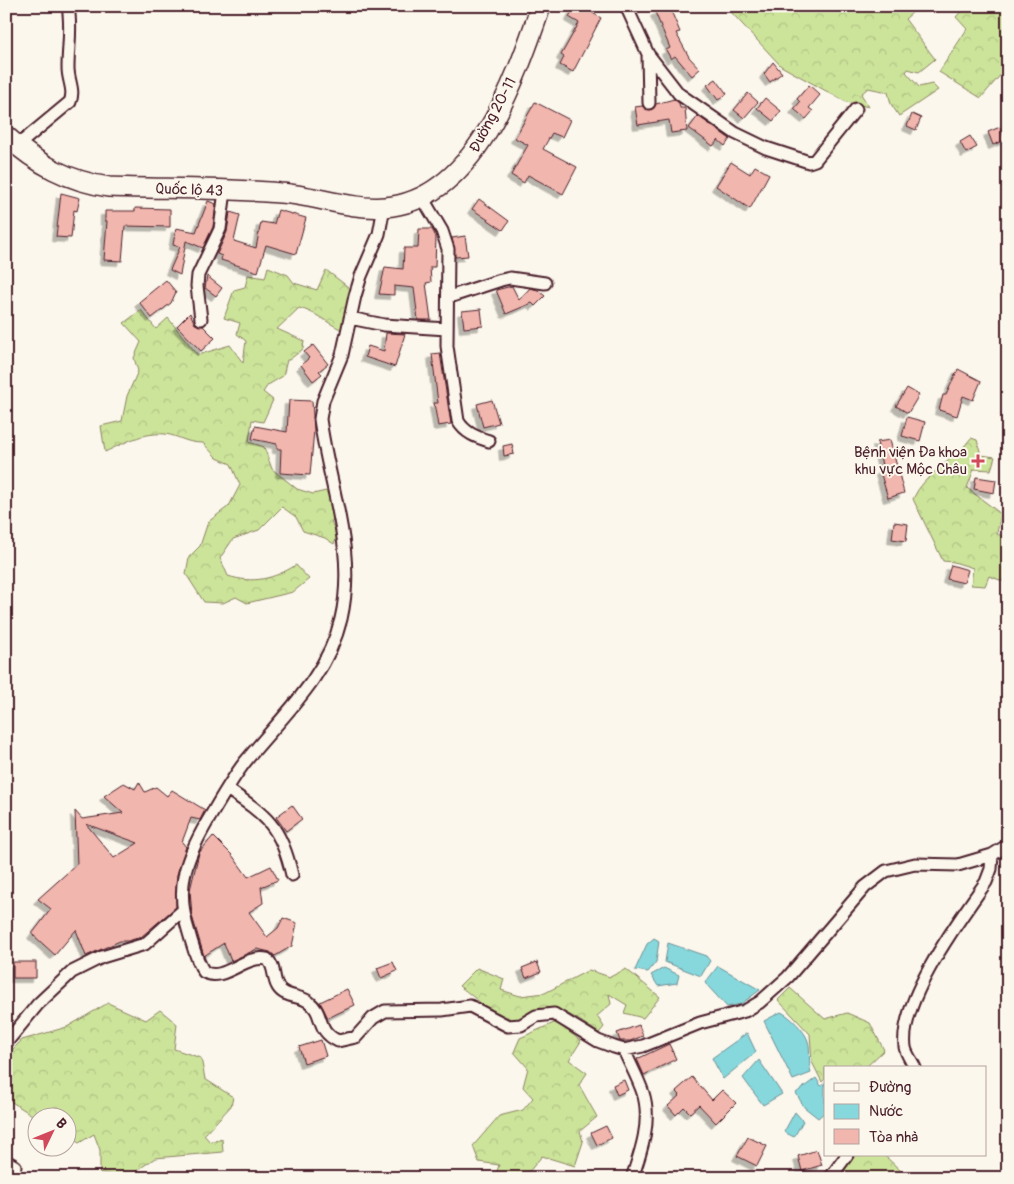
<svg xmlns="http://www.w3.org/2000/svg" width="1014" height="1184" font-family="Pangolin,sans-serif">
<style>
.forest{fill:url(#forest-crowns);stroke:#8b8262}
.water{fill:#86d8dc;stroke:#6e8e95}
.building{fill:#f1b6ad;stroke:#4a1f2b;fill-rule:evenodd;filter:url(#shadow)}
.lines{fill:none;stroke-linecap:round;stroke-linejoin:round}
.minor-casing{stroke:#4a1f2b;stroke-width:15}
.trunk-casing{stroke:#4a1f2b;stroke-width:22}
.minor{stroke:#fbf7ec;stroke-width:11}
.trunk{stroke:#fbf7ec;stroke-width:19}
.poi-dot{fill:#d1495b;stroke:#fbf7ec;stroke-width:2}
.labels{text-anchor:middle;dominant-baseline:central;stroke-width:4;stroke-linejoin:round;paint-order:stroke}
.street-label{font-size:15px;fill:#4a1f2b;stroke:#fbf7ec}
.poi-label{font-size:15px;fill:#4a1f2b;stroke:#fbf7ec;text-anchor:end}
</style>
<defs>
<pattern id="forest-crowns" width="20" height="18" patternUnits="userSpaceOnUse" patternTransform="scale(1.25)"><rect width="20" height="18" fill="#cce49a"/><path d="M2 6a3 3 0 1 1 6 0M12 15a3 3 0 1 1 6 0" fill="none" stroke="#b1c385"/></pattern>
<filter id="shadow"><feDropShadow dx="-4.5" dy="4.5" stdDeviation="0" flood-color="#0004"/></filter>
</defs>
<rect width="100%" height="100%" fill="#fbf7ec"/>
<filter id="ink" filterUnits="userSpaceOnUse"><feTurbulence type="fractalNoise" baseFrequency=".02" numOctaves="2"/><feDisplacementMap in="SourceGraphic" scale="10" xChannelSelector="R" yChannelSelector="G"/><feConvolveMatrix kernelMatrix="1 2 1 2 8 2 1 2 1" color-interpolation-filters="sRGB"/></filter>
<g filter="url(#ink)">
<path class="forest" d="M729,6h191l-15,13 30,40 -16,13 -11,-3 -2,3 13,15 13,-3 6,6 -39,26 -8,-12 -3,-12 -20,-4 -7,6 8,13 -23,-5 -65,-36 -50,-54z
M966,6h42v60l-27,32 -42,-26 28,-43 -11,-12z
M268,267l20,8 6,8 23,7 9,-20 26,20 -10,40c-16,-8 -27,-18 -43,-22l-22,21 27,12 -1,8 -14,11h-2l-4,16 -15,9 -5,7 10,8 -10,22 -11,-2 -3,22 15,5 8,22 25,20 16,5 13,-3 9,16 1,8 -5,7 7,13 -4,9 -9,-6 -22,-7 -7,-14 -14,-10 -23,23 -26,9 -13,19 8,18c25,8 46,3 68,-11l13,14 -16,13 -46,11 -11,-6 -13,6 -19,-1 -18,-28 3,-17 11,-11 8,-24 21,-16 11,-21 -9,-21 -14,-6 -14,-15c-18,0 -23,-7 -38,-9 -22,-2 -41,9 -60,18l-4,-26 21,-5 5,-25 11,-25 -4,-13 7,-16 -17,-19 17,-13 15,19 12,-11 30,37 32,-10 13,18 3,-22 -9,-7 3,-11 -16,-5 10,-28 11,-3 3,-12 17,3z
M971,438l6,2 4,15 14,2 -4,13 -17,-1 -7,19 34,26 -4,19 11,8v42l-19,-7 -4,10 -14,-1 2,-17 -19,-6 -11,-1 -30,-62c12,-27 42,-38 58,-61z
M477,968l27,11 -3,11 19,6 25,-3 44,-23 21,7 16,-8 34,28 -17,21 -19,-5 3,-8 -18,-11 2,10 -14,12 7,11 -5,6c-21,-13 -42,-32 -67,-21 -10,4 -13,10 -25,8 -11,-2 -37,-27 -48,-34z
M790,988l35,31 22,-6 23,10 14,27 -19,18h-40v11l-3,3 -10,-20 -2,-28 -32,-34z
M108,1003l38,17 14,-10 17,14 -3,25 27,9 4,21 28,18 -2,9 -27,29 6,7 12,-3 1,13 -68,6 -26,18 -29,-3v-23l-6,-16 -15,9 -11,-7v-20l-31,2 -30,-19 -1,-43 16,-16 45,-13z
M556,1022l25,19 -12,19 18,13 -8,12 18,32 -17,14 3,11 -8,24 -33,-10 -14,17 -12,1 3,4h-24l4,-13 -20,-3 -6,-16 26,-30 24,-6 10,-12 -10,-11 5,-19 -14,-16 6,-14z
M856,1155h28l18,17 14,6h-72l-4,-4z"/>
<path class="water" d="M654,938l5,3 -3,21 -8,10 -13,-2 12,-26z
M668,943l38,13 4,5 -9,15 -36,-14z
M718,966l42,24 -19,14 -14,3 -22,-24z
M664,968l15,7 -2,8 -19,3 -7,-11z
M781,1012c9,4 24,19 27,29 3,10 0,21 3,32l-18,7 -29,-59z
M747,1033l9,19 -33,27 -11,-21z
M759,1060l23,34 -19,11 -20,-27z
M816,1078l5,8 4,-3v29l-7,6 -14,-11 -8,-14z
M795,1112l8,9 -9,16 -10,-5z"/>
<path class="building" d="M575,6h6l20,12 -28,54 -13,-7 4,-8 -3,-2 18,-32 -10,-6z
M669,6l11,26 -4,1 13,24 11,12 -8,7 -17,-20 -4,3 -5,-9 4,-2 -15,-36z
M773,62l9,11 -12,9 -6,-8z
M716,79l11,15 -9,6 -11,-15z
M809,85l11,10 -11,13 4,3 -7,8 -12,-10 6,-7 -3,-3z
M748,93l10,9 -14,16 -10,-8z
M765,98l16,13 -8,10 -16,-13z
M674,99l5,4 1,5h5l2,23 -16,2 -2,-13 -31,5 -3,-18 7,-1 8,4 6,-6z
M535,102l35,18 -8,17 -10,-4 -9,16 34,18 -14,27 -35,-19 -4,8 -13,-8 17,-30 -13,-7z
M912,114l9,4 -5,12 -9,-4z
M698,116l32,23 -5,7 -7,-6 -5,6 -24,-18z
M1000,127l5,13 -12,5 -5,-13z
M970,136l7,11 -11,6 -6,-11z
M731,162l19,12 5,-8 14,8 -19,35 -34,-23z
M61,193l19,5 -3,13 -3,-1 -3,28 -15,-1z
M479,199l30,22 -6,9 -31,-21z
M208,201l8,3 -3,23 -10,21 -17,-7 -6,34 -10,-5 10,-23 -7,-2 3,-17 20,4z
M135,208l35,1v18l-45,-1 -3,35 -18,-1 3,-39h-2v-10h30z
M278,210l28,8 -10,36 -30,-9 -8,27 -37,-12 1,-4 -5,-2 10,-22 3,-20 10,3 -6,26 22,7 5,-26 13,2z
M419,229h13l4,8 -1,30h-5l1,15 -5,1 5,37h-13l-4,-32 -20,-2v9l-15,-1 6,-27 18,2 1,-21h14z
M465,236l3,20 -13,1 -3,-19z
M207,276l15,12 -6,8 -11,-8z
M166,280l10,12 -5,11 -19,15 -13,-16z
M512,286l7,14 11,-12 8,2 7,6 -10,10 -3,-3 -26,11 -10,-24z
M481,309l2,17 -19,2 -2,-17z
M190,313l5,11 8,2 12,12 -14,13 -24,-25z
M386,333l19,1 -10,33 -30,-10 3,-11 16,5z
M313,345l15,19 -9,7 3,3 -9,7 -12,-16 8,-7 -5,-6z
M440,353l11,71 -13,2 -4,-23h4l-6,-49z
M958,369l23,12 -8,19 -10,-4 -6,20 -18,-6 4,-15h3z
M907,388l12,7 -11,18 -12,-7z
M289,400l23,1 2,29 -4,45 -30,-2 1,-24h-4v-5l-25,-5 3,-13 32,6z
M492,400l7,23 -16,4 -6,-23z
M907,417l18,5 -5,19 -18,-5z
M890,440l14,53 -16,5 -8,-27 3,-1 -6,-28z
M512,444l2,10 -10,2 -1,-10z
M976,477l20,3 -2,13 -20,-4z
M894,522l14,2 -2,17 -14,-2z
M951,565l17,5 -4,13 -17,-4z
M139,782l6,10 11,-5 11,9 5,-6 33,20 -5,10 -9,-2 -9,24 4,5 -9,28 -1,32 -35,30 -13,4h-8l-34,15 -10,-26 -21,25 -23,-21 19,-25 -13,-10 39,-35 -2,-53 7,8 41,-6 -19,-17 20,-13 11,6zM86,824l52,19 -24,15z
M292,805l10,14 -16,12 -10,-14z
M213,836l19,19 16,22 23,-11 7,14 -17,7 2,16 -14,9 18,25 11,-9 5,-10 14,5 -5,23 -17,10 -5,-4 -13,-3 -26,12 -7,-18 -20,13 -12,-40 -2,-26 9,-37z
M13,962h23v16h-23z
M393,962l4,9 -16,7 -4,-10z
M537,962l4,10 -15,6 -4,-10z
M347,989l8,16 -27,13 -8,-16z
M639,1025l4,11 -13,5h-10l-3,-8z
M321,1040l5,16 -22,7 -5,-16z
M669,1044l7,15 -32,16 -7,-16z
M692,1077l20,23 10,-10 14,13 -20,20 -17,-18 -9,8 -6,-6 -8,8 -8,-9 12,-11 -4,-4z
M624,1080l4,10 -11,5 -4,-10z
M606,1126l6,12 -15,7 -6,-12z
M748,1137l19,9 -10,20 -20,-10z
M817,1150l5,15 -20,6 -4,-15z"/>
<g class="lines">
<g class="minor-casing">
<path id="minor" d="M626,6l22,48 31,40 56,39 31,15 43,14 6,-2 41,-51
M648,54l1,49
M17,146l53,-44c5,-12 -2,-21 -2,-34 0,-22 4,-39 0,-62
M422,197l20,34 6,18 -1,97 11,75c7,12 18,16 31,20
M384,207l-5,27 -18,42 -6,20 -13,59 -19,46 -3,18c9,68 37,131 21,200 -14,59 -60,98 -96,143 -14,18 -26,40 -38,60 -23,40 -32,67 -18,111 4,13 7,27 15,39 20,11 41,-18 63,-13 9,8 5,19 11,28 7,11 22,8 31,15 16,12 6,28 29,39l18,-4 17,-19 12,-7 57,-1 28,-4 38,20 13,-1 15,-9 18,-2 44,27 16,6 10,3 19,-4 57,-23 45,-12 15,-9 28,-25 77,-90 21,-16 29,-7 43,1 34,-10 16,-10
M449,297l52,-17 9,-2 35,5
M350,318l34,7 63,4
M201,319l-4,-33 1,-11 22,-46 5,-38
M227,789c40,27 54,37 65,86
M6,1043l32,-39 34,-32 30,-15 43,-13 37,-33
M624,1050c6,14 14,28 19,43 9,27 -2,59 -11,85
M915,1068c-3,-7 -9,-14 -10,-21 -6,-46 55,-128 81,-165l5,-13 1,-14
M6,1161l9,5 -2,12
M830,1178l17,-23"/>
</g>
<g class="trunk-casing">
<path id="trunk" d="M6,136c31,28 62,45 103,51 57,2 114,1 171,6 34,2 70,17 105,14 90,-7 131,-128 156,-201"/>
</g>
<use href="#minor" class="minor"/>
<use href="#trunk" class="trunk"/>
</g>
</g>
<path class="poi-dot" d="M975.5 453.5h5v5h5v5h-5v5h-5v-5h-5v-5h5z"/>
<g class="labels">
<g class="street-label">
<text transform="translate(493 115) rotate(-62)">Đường 20-11</text>
<text transform="translate(189 190) rotate(2)">Quốc lộ 43</text>
</g>
<g class="poi-label">
<text x="967" y="452">Bệnh viện Đa khoa<tspan x="967" dy="17">khu vực Mộc Châu</tspan></text>
</g>
</g>
<rect width="1014" height="1184" fill="none" stroke="#fbf7ec" stroke-width="25"/>
<rect x="12" y="12" width="989" height="1159" fill="none" stroke="#4a1f2b" stroke-width="2" filter="url(#ink)"/>
<rect x="824" y="1066" width="162" height="90" fill="#fbf7ec" stroke="#b4a19f"/>
<rect x="834" y="1083" width="25" height="8" fill="#fbf7ec" stroke="#b4a19f"/>
<text x="869" y="1092" font-size="15" fill="#4a1f2b">Đường</text>
<rect x="834" y="1104" width="25" height="15" fill="#86d8dc" stroke="#b4a19f"/>
<text x="869" y="1116" font-size="15" fill="#4a1f2b">Nước</text>
<rect x="834" y="1129" width="25" height="15" fill="#f1b6ad" stroke="#b4a19f"/>
<text x="869" y="1142" font-size="15" fill="#4a1f2b">Tòa nhà</text>
<g transform="translate(52 1132) rotate(47)"><circle r="24" fill="#fbf7ec" stroke="#b4a19f"/>
<path d="M0-4L9 19L0 12L-9 19Z" fill="#d1495b"/>
<text y="-8" font-size="14" font-weight="bold" text-anchor="middle" fill="#4a1f2b">B</text>
</g>
</svg>
